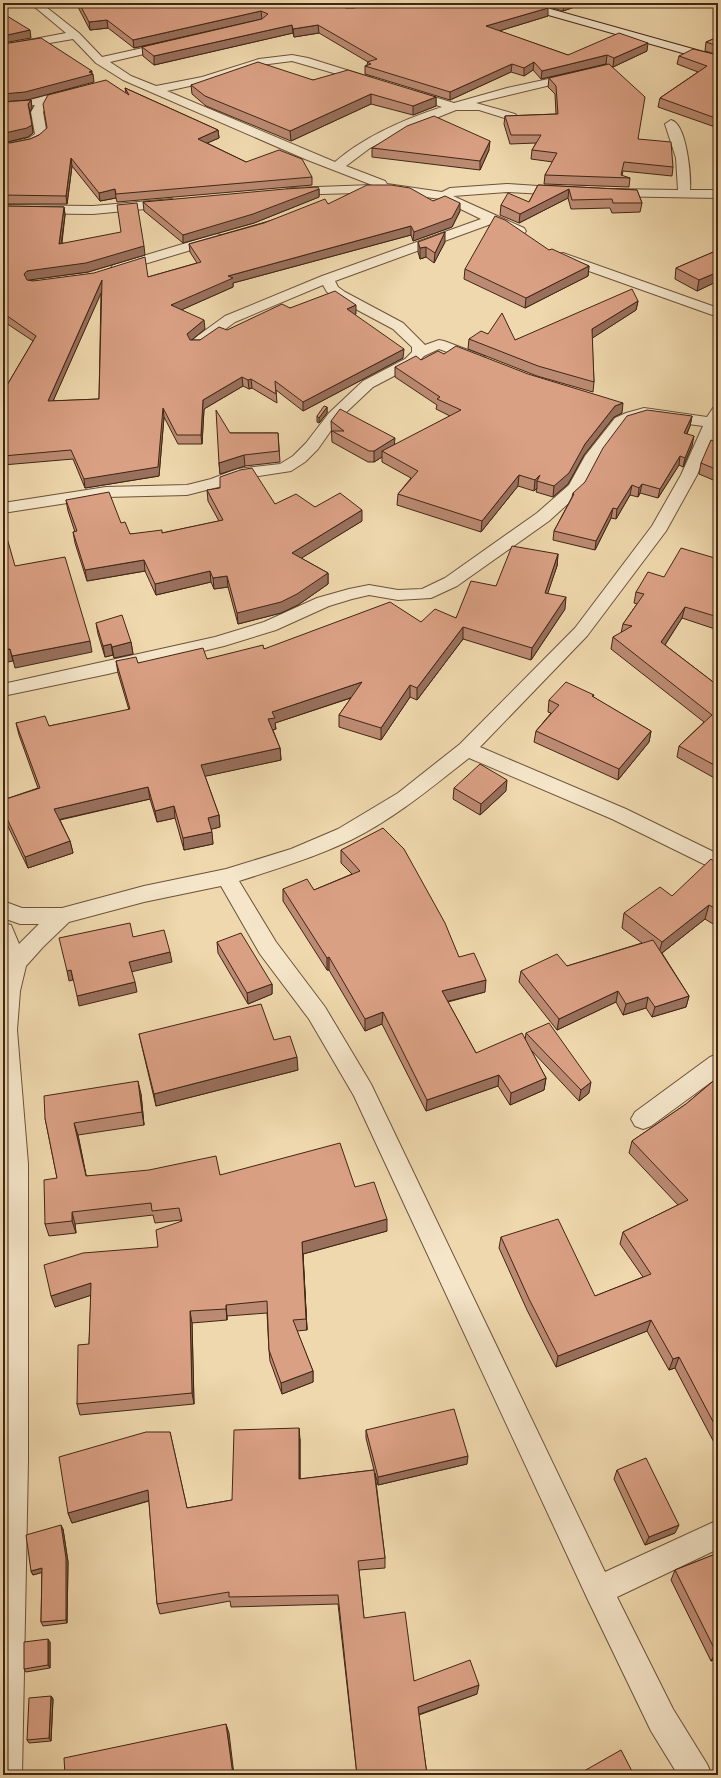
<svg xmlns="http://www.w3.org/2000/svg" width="721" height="1778" font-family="'IM FELL French Canon',serif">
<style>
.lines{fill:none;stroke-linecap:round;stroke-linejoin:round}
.street-casing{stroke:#6c523b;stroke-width:2}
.secondary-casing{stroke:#412615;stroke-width:2}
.street{fill:#f5e6ca;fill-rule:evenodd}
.secondary{fill:#f5e6ca;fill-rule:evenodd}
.wall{fill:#bb8a72;stroke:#412615;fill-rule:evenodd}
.shaded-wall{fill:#99705c;stroke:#412615}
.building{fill:#daa084;stroke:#412615;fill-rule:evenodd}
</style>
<rect width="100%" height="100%" fill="#efd8ad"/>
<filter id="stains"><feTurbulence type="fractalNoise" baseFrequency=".005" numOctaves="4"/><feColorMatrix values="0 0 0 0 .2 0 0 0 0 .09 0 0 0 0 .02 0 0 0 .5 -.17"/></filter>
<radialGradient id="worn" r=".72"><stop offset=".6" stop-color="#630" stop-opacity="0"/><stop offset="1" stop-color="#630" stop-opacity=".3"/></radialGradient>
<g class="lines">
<g class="street-casing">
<path id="street" d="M30,3h11l38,30 23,24 68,-15 4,1 1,2 -1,2 -64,15 21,14 25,10 46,-9 57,-18 33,-4 16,3 64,20 2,2 -2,2 -4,1 -76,-22 -31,4 -53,17 -41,9 168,71c30,-26 70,-43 107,-55l-36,-12 -2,-2 2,-2h8l40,12 53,-15 69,-15 4,1 2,2 -2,2 -104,25 39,11 2,2 -2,2 -4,2 -32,-10h-23l-55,22 -31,16 -24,18 39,15 2,3 55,8 8,-4 57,-4 61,4 2,3 -6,4 -57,-3 -54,4 71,32 2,3 -2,3 -5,1 -28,-11 -156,57 3,6 7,5 58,31 22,22 14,-5 5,1 40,15 2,3 -2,3h-10l-35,-13 -15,7 -9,9 -42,22 -34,32 -21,30 -13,13 -14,9 -51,8 -18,7 -35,9 -81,2 -103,16v-10l103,-16 81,-2 24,-6 26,-10 43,-5 13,-8 13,-13 23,-30 34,-32 42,-22 7,-7v-5l-19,-18 -58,-31 -8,-6 -4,-7 -88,37 -33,24h-10l-2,-3 2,-3 33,-24 97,-40 159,-57 -41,-20 -49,-7 -104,3 -2,-3 2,-3 4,-1 81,-3 -67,-26 -182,-79 -27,-17 -23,-24 -70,12v-6l63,-12z
M74,88l4,1 2,2 -2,2 -30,9 -5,10 4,23c-7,9 -24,15 -35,13l-2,-3 2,-3 17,-4 6,-4 -4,-22 4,-7 -32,4v-6l23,-2z
M671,120c16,4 20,56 19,70h28v8l-113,-2 -2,-3 2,-3 4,-1 69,1 -2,-32 -11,-34z
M172,199l6,4 -1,3 -84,8 -90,-1v-8l90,1z
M216,234l5,1 2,3 -2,3 -103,31 -5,-1 -2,-3 2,-3z
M563,253l155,55v9l-160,-57 -2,-3 2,-3z
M718,406v22l-21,47 -31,56 -79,105 -107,111 146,62 92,45v17l-106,-52 -143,-61c-37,29 -75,61 -118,82 -36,17 -74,29 -112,41l37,61 49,65 46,77 234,488 113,-52v29l-101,48 56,112 34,55 5,11h-34l-27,-44 -63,-131 -234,-504 -45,-77 -49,-65 -39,-68 -77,16 -75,20 -26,25 -17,19 -6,25 -3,39 11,134v297l-6,314h-19v-804l2,-8 -2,-5v-35l8,2 8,19 20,-20h-19l-17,-6v-17l19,7h40l82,-22 82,-17 65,-20 47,-20 60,-36 62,-49 115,-116 77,-102 29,-51 22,-49 -59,-8 -19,6 -25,33 -18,34 -33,30 -92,65 -26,12 -33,2 -29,-5 -17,4 -23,7 -53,24 -52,16 -116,28 -105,22v-12l212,-47 49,-15 53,-24 32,-9 20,-4 29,5 24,-1 23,-11 92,-65 32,-28 16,-29 30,-38 11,-5 18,-5 63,9 6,-9z
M718,1054v23l-67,49 -8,3 -8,-3 -4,-7 4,-7 75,-55z"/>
</g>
<g class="secondary-casing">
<path id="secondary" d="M512,3h17l189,53v7l-205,-58z"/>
</g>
<use href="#street" class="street"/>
<use href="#secondary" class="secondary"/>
</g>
<path class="wall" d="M78,3h259l9,5h5l-8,-5h186l19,13 -49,15 69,24 79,-4 -34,16 -1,-1 26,73 35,28 -1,9 -49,-5 -1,5 8,2 -1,9 -85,-3 1,-9 8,-13 -22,-3 1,-9 4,-7 -26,1 -6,-20 1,-8 51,-2 -1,-20 -7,-7 1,-9 58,-14h-1l-65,15 -8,-9 -9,6 -13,-4 -61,28 -85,-26v-8l2,-1 1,-3 -49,-29 -25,4 -1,-4 -139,32 -11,-9 -1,-9 120,-28 -128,29 -26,-20 -18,2 -11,-21z
M535,3h48v1l-20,7z
M716,14h2v10l-3,-2z
M718,37v18l-13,-4 1,-9z
M718,55v73l-60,-21 2,-9 38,-26 -21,-8 2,-8z
M313,80l123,17v9l-23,9 -42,-11 -80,37 -85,-35 -14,-12 -1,-9z
M125,88l93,42 1,8 -12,5 39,19 66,15v8l-195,17 -1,-4 -16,3 -28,-35 -5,38h-64v-102l28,-2 1,8 -2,4 3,21 -5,4 -21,5h-1l4,1 20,-4 9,-4 87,-42z
M372,148l117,2 -9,20 -108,-13z
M538,185l99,5 5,13 -2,9 -28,1 -2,-5 -39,1 -3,-11 -49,25 -19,-8 1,-10 28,-3z
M319,189v8l-65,26 -71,20 -39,-32 -1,-9z
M433,201l27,10 -8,16 -39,14 -2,-6 -178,48v4l-52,23 24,19 -13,11h8l90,-32 66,6 -1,1 48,43 -100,53 -27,-21 1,13 -25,-15 -3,1 -6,-3 -39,23 -2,35h-24l-14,-27 -5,59 -74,12 -12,-29 -70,6v-73l30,-51 -30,-20v-115l61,1 1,8 -3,28 83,12 -57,17 -60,8 5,1 115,-4 49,-14 -7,-11 -1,-8 139,-40zM101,292l-2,107 -46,2z
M418,242h27l-11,21 -8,-6 -6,2 -2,-7z
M549,250l40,16 -1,10 -63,32 -61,-29 1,-10z
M718,250v31l-21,10 -22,-12 1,-11z
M638,301l-2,9 -44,28 2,44 -1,10 -56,-16 -69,-27 1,-10 19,-5 27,6z
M444,354l178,59 -8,4 -30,38 -16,29 -15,13 -17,-5 1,-4 -3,3 -16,-5 -37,46 -84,-27 1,-11 13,-16 -29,-16v-5l-8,5h-6l-36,-20 -1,-21 64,24 55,-29 -14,-7 1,-4 -42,-28v-10z
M327,407v6l-8,10 -2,-1v-6z
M692,416l-2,10 -3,8 5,12 -9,21 -4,-2 -21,33 -18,-5 -2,4 -8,-2 -14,24 -5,-1 -16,32 -42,-10 1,-9 18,-34 1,-4z
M230,433h48l2,29 -35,4 -25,8 -1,-11z
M718,443v39l-19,-8 2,-11z
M207,490l68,14 40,3 47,14 -61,37 27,15v11l-30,21 -17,8 -43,11 -10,-37 -14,2 -3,-7 -55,13 -11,-24 -58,10 -12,-38 -2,-11h2l-7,-21 -2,-11 55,23 9,11 32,-1 57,-12 -11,-20z
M558,554l-1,12 -10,27 18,16 -34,51 -68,-21 -46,61 -7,-3 -29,43 -42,-13v-12l12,-17 -76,25 1,6 -3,1 7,18 1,12 -76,16 14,39 1,12 -9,2 2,15 -29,6 -9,-32 -18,4 -7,-23 -90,21 10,21 3,12 -45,15 -25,-52v-16l35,-12 -19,-53 -3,-12 33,3 80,-16 -11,-37 -2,-12 22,2 69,-4 57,-10 157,-27 35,-4 40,-32z
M718,559v71l-36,-12 -17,27 52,40 1,-1v96l-41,-23 2,-11 25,-24 -93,-73 2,-12 8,-4 2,-9 14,-20 -3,-1 2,-11z
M96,623l35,19 2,12 -19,4 -1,-3 -8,2 -7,-23z
M594,695l-1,2 58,34 -2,11 -31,38 -84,-38 2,-11 15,-18 -3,-1 1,-12z
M454,788l52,3 -26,24 -27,-16z
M341,850l118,107 26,35 -37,10 28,51 49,-13 1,-7 63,60 -10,8 -48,-51 15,28 -2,12 -34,15 -12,-19 -72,25 -44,-87 -17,7 -36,-61h-2l-44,-69v-12l31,1 38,-16 -11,-11z
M718,864v63l-13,-8 -43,34 27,43 -3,11 -34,10 -6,-9 -23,7 -7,-13 -59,28 -38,-48 2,-11 46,-5 75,-23 -20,-15 2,-15 48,-17z
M217,942l55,42v10l-24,10 -30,-51z
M139,1034l135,6 24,30 -142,36 -14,-59z
M718,1077v373l-43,-82 -6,2 -22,-39 -91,36 -29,-57 -28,-62 2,-11 94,59 48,-19 -23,-33 3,-12 55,-27 -49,-52 3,-12 54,-37z
M141,1094l3,31 -66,10 8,41 134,-1 135,12 32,44 -84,23 4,76 -10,1 16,40v11l-31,12 -12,-33 -1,-11 -2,-37 -40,3v4l-35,3 2,81 -114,11 -3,-11 12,-60 2,-49 -36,12 103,-60 23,-26v-1l-26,3 -2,-8 -78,9 1,9 -27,3 -4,-12 12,-46 -12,-60z
M366,1430l101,34 -89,21 -3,-12 10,85v10l-26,2 5,48 50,63 63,13 -58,21 8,60h-70l-19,-171 -107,3 -1,-6 -70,13 -3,-10 -8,-103 -77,22 -4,-10 102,-81 17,76 45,-8 68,-61v40l74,-9 -8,-32z
M617,1470l58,63 -30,12 -31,-66z
M63,1529l5,33 -1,61 -24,3 -2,-4 1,-50 -9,3 -2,-4z
M718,1553v105l-7,3 -40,-81 4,-10z
M50,1642v26l-24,4 -2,-3z
M51,1696l2,3 -2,42 -22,2 -2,-3z"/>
<path class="shaded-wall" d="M564,3h19v1l-20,7z
M548,8v8l-62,19v-9z
M261,11l1,8 -128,29 -1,-8z
M107,20l1,8 -18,2 -1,-8z
M292,25l1,8 -139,32v-9z
M318,25l1,8 -25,4 -1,-8z
M30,30l1,8 -28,5v-7z
M648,43l-1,8 -34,16 1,-9z
M607,55l-1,9 -65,15 1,-8z
M534,62l-1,8 -9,6v-8z
M512,64l-1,8 -61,28v-8z
M92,71v3h1l1,8 -67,18 -24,2v-8z
M371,94v10l-80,37 -1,-10z
M436,97v9l-23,9v-9z
M31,100l1,8 -2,4 -2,-8z
M32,125l1,8 -5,4 -21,5 -3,3 -1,-9 2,-3z
M218,130l1,8 -21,9v-8z
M490,141l-1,9 -9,20v-9z
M71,158l1,8 -5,38 -1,-8z
M115,189l1,9 -16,3 -1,-8z
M319,189v8l-65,26 -71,20v-8z
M569,189l-1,9 -49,25 1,-9z
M460,203v8l-8,16 -39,14 1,-9z
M64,207l1,8 -5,37 -1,-8z
M411,226v9l-178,48v4l-61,27 -1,-9 57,-29z
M445,232v10l-11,21 1,-10z
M144,246l1,9 -57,17 -59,8 -3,3 -2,-9 3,-3z
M426,247v10l-6,2v-11z
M589,266l-1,10 -63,32 1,-10z
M718,272v9l-21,10 2,-11z
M102,280l1,9 -54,121 -1,-9z
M638,301l-2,9 -45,29 1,-10z
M356,305v9l-9,4v-9z
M204,320l1,9 -17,14 -1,-9z
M404,349l-1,9 -100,53v-9z
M242,377l1,9 -39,23 -2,35 -1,-9 2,-35z
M251,379l1,9 -3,1 -1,-9z
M623,403l-1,10 -8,4 -30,38 -16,29 -15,13 1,-11 31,-42 30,-38z
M327,407v6l-8,10v-5z
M163,408l1,9 -5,59 -74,12 -1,-9z
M692,416l-2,10 -7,16 1,-9z
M694,436l-2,10 -9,21 2,-9z
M395,438l-1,11 -12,2v6l-8,5v-11z
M244,455l1,11 -25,8 -1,-11z
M680,456l-1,9 -21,33 2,-9z
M519,475l-1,11 -37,46 1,-11z
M540,475l-3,6v7l-3,3 1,-11z
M642,484l-2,9 -2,4 1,-9z
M632,485l-2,10 -14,24 1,-10z
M613,508l-2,10 -16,32 1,-9z
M362,510v11l-70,43v-11z
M558,554l-1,12 -13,39 1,-12z
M144,560l1,11 -58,10 -2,-11z
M210,571l1,11 -55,13 -1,-11z
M328,573v11l-30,21 -17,8 -43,11 -1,-11z
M227,576l1,11 -14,2 -1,-11z
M566,597l-1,12 -34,51 1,-12z
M685,607l-3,11 -23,36 2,-12z
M463,627v12l-46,61v-12z
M90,641l2,11 -77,16 -3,-12z
M131,642l2,12 -19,4 -2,-11z
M111,644l2,11 -8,2 -2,-11z
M10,649l3,12 -10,2v-13z
M362,682v12l-87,29 1,6 -7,2 -1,-12 4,-7z
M410,685v12l-29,43v-12z
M651,731l-2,11 -31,38 1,-11z
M280,748l1,12 -79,17 -1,-12z
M507,780l-1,11 -26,24 1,-11z
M148,787l2,12 -93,21 -3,-11z
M174,806l1,12 -18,4 -2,-11z
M219,815l1,12 -11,3 -1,-12z
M212,832l1,12 -29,6 -1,-12z
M70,841l3,12 -45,15 -3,-11z
M709,905l-4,14 -47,37 4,-14z
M170,952l2,10 -41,10 -2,-10z
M329,957v13h-2v-12z
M71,970l2,10 -4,1 -2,-10z
M486,980l-1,12 -44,11 1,-12z
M135,982l2,10 -58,14 -2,-10z
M272,984v10l-24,10 -1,-11z
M618,991l-2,11 -59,28 2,-11z
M689,996l-3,11 -34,10 3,-10z
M648,997l-2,11 -23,7 3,-11z
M383,1012l-1,12 -17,7v-12z
M297,1057l1,13 -142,36 -2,-12z
M499,1075l-1,11 -72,25 1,-11z
M546,1078l-2,12 -34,15 1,-12z
M138,1081l3,13 3,31 -2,-13z
M591,1082l-2,11 -10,8 2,-11z
M74,1123l4,12 11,54 -3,-13z
M72,1212l3,12 1,9 -4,-12z
M387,1219v12l-84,23 4,76 -5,-88z
M91,1283l4,11 -40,13 -4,-11z
M226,1305l1,11v4l-1,-11z
M190,1311l2,12 2,81 -2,-11z
M651,1320l-4,11 -91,36 2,-11z
M679,1357l-4,11 -6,2 4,-11z
M313,1371v11l-31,12 -1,-11z
M299,1428l1,11v51l-1,-11z
M468,1456l-1,8 -89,21v-8z
M148,1490l3,10 -79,23 -4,-10z
M61,1525l2,4 5,33 -1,61 -1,-3z
M679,1525l-4,8 -30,12 4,-8z
M42,1568l2,4 -11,3 -2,-4z
M48,1639l2,3v26l-2,-3z
M718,1651v7l-7,3 5,-9z
M479,1685l-2,9 -60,21 1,-8z
M51,1696l2,3 -2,42 -2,-3z
M226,1724l3,9 5,42h-1z"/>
<path class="building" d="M79,3h258l9,5h9l2,-3 -2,-2h174l19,5 -62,18 82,29 51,-22 29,10 -34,15 -7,-3 -65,16 -8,-9 -10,6 -12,-4 -62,28 -85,-26 6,-2 -4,-2 10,-3 -59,-34 -25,4 -1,-4 -138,31 -12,-9 120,-28 6,-5 -7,-3 -128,29 -26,-20 -18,2z
M3,16h4l23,14 -27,6z
M718,37v9l-12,-4z
M41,38l51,33 -3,1 4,2 -68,18 -22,2v-50z
M693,49l25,6v64l-58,-21 47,-32 -28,-10z
M258,62l55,18 35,-10 88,27 -23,9 -42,-12 -81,37 -85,-35 -14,-11z
M609,64l36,33 -7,42 33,3 2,25 -49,-5 -3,13 9,3 -85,-3 12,-22 -25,-3 9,-15h-30l-6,-19 53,-2 -2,-28 -7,-8z
M106,80l23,15 -4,-7 93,42 -20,9 48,23 33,-12 23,9 10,18 -196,17 -1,-5 -16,4 -28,-35 -5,38 -63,-1v-57l2,4 5,1 20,-4 9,-4 8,-7 -4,-24 5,-9z
M31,100l-3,4 4,21 -5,3 -22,5 -2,3v-34z
M434,116l56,25 -10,20 -108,-13 35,-22z
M367,185h24l19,3 23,13 12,-5 15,7 -8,15 -38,14 -3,-6 -183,50 5,2 -62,27 33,15 -17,14 3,6h10l19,-13 8,3 55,-26 8,4 45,-17 21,14 -9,4 57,40 -101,53 -28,-21 1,13 -25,-15 -3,1 -6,-3 -39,23 -2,35h-24l-14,-27 -5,59 -74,12 -13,-29 -68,6v-64l33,-56 -33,-23v-107l61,1 -5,37 62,-12 -4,-27 20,-2 7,43 -58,17 -59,8 -3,3 3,6 6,1 61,-8 51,-16 3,20 53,-15 -12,-18 75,-21 61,-24 3,5zM102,280l-3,119 -51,2z
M538,185l99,5 5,13h-29l-1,-4 -40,1 -3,-11 -49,25 -19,-9 7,-12 21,9z
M318,187l1,2 -66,25 -70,21 -40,-33 142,-13z
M495,216l10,4 44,30 3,-1 37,17 -63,32 -61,-29z
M445,232l-10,21 -9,-6 -6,1 -2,-6z
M718,250v22l-19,8 -23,-12z
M632,289l6,12 -46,28 2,53 -56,-16 -69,-27 12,-8 7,3 14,-21 13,27z
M456,346l72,28 95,29 -8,3 -30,38 -16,29 -15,13 -17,-5 3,-6 -5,5 -16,-5 -37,46 -84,-27 20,-23 -36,-20 79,-41 -24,-11 3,-2 -45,-30 21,-11 5,4 17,-9 6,3z
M324,406l3,1 -8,11 -2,-2z
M340,409l55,29 -21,13h-5l-37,-20h12l-13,-10z
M216,410l14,23h48l1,18 -35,4 -25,8z
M647,410l45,6 -8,17 10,3 -9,22 -5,-2 -20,33 -18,-5 -3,4 -7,-3 -15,24 -4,-1 -17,33 -42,-10 20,-37 -1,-1 12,-11 18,-34 24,-32z
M711,440l7,3v27l-17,-7z
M252,468l23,36 21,-10 19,13 25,-14 22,17 -70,43 36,20 -31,21 -16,8 -44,11 -10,-37 -14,2 -3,-7 -55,13 -11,-24 -59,10 -12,-38 4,-1 -11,-31 43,-8 12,31 4,-1 5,12 32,-4v3l61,-13 -16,-30 13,-2v-11l20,-7z
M3,524l12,42 50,-9 25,84 -78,15 -2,-7 -7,1z
M512,546l46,8 -13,39 21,4 -34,51 -69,-21 -46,61 -7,-3 -29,43 -42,-13 23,-33 -90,30 3,6 -7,1 12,29 -79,17 18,50 -11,3 4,14 -29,6 -9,-32 -19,5 -7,-24 -94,22 16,32 -45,16 -22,-47v-10l37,-12 -24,-65 29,-7 4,10 81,-17 -14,-48 20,-4 2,6 65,-15 4,11 56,-14 1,4 126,-47 31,20 14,-13 21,9 15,-37 25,5z
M681,548l37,11v58l-33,-10 -24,35 56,43 1,-1v83l-39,-21 33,-31 -99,-78 19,-11 -9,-2 21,-30 -8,-2 12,-20 16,5z
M122,615l9,27 -19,5 -1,-3 -8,2 -7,-23z
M566,682l28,13 -2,1 59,35 -32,38 -83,-38 23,-26 -10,-5z
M480,764l27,16 -26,24 -27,-16z
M383,828l21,21 41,74 14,34 15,-4 12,27 -44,11 34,62 46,-20 24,45 -35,15 -12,-18 -72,25 -44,-88 -18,7 -36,-62 -2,1 -44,-69 24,-10 7,11 46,-19 -19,-21z
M711,859l7,5v46l-9,-5 -47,37 -38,-29 36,-26 12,9z
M130,923l3,14 31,-7 6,22 -41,10 6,20 -58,14 -6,-26 -4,1 -8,-33z
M241,933l31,51 -25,9 -30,-51z
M653,940l36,56 -34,11 -7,-10 -22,7 -8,-13 -59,28 -38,-48 36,-17 10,12z
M261,1004l13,36 16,-4 7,21 -143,37 -15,-60z
M549,1023l42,59 -10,8 -55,-57z
M718,1077v354l-39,-74 -6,2 -22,-39 -93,36 -29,-57 -28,-62 57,-18 37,77 56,-22 -28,-42 65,-32 -56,-59 54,-37z
M138,1081l4,31 -68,11 12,53 63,-6 67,-14 4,19 120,-32 15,44 19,-5 13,37 -85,23 4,77 -13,1 20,51 -32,12 -12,-33 -2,-49 -41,4v4l-36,2 2,82 -115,11 1,-59 11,-1 2,-61 -40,13 -7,-31 39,-12 75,-6 -2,-17 26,-9 -3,-13 -27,3 -1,-8 -79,9v9l-27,3 -1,-44 13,-2 -12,-60 -1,-22z
M454,1409l14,47 -90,21 -12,-47z
M299,1428v51l75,-9 11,88 -27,3 6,57 41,-6 9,69 56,-21 9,25 -61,22 9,68h-70l-19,-180 -109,2v-5l-72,12 -9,-114 -80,23 -9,-56 87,-25h24l17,76 45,-8 2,-70z
M646,1458l33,67 -30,12 -32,-67z
M61,1525l5,33v62l-25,2 1,-54 -11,3 -5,-36z
M718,1553v98l-2,1 -41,-82z
M48,1639v26l-24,4v-27z
M51,1696l-2,42 -22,2 2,-42z
M226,1724l7,51h-168l-1,-17z
M621,1750l13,25h-57z"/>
<rect width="721" height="1778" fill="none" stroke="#efd8ad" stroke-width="16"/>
<rect x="4" y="4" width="713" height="1770" fill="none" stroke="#412615" stroke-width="2"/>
<rect x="8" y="8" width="705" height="1762" fill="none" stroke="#412615"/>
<rect width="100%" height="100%" filter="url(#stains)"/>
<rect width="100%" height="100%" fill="url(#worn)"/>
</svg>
